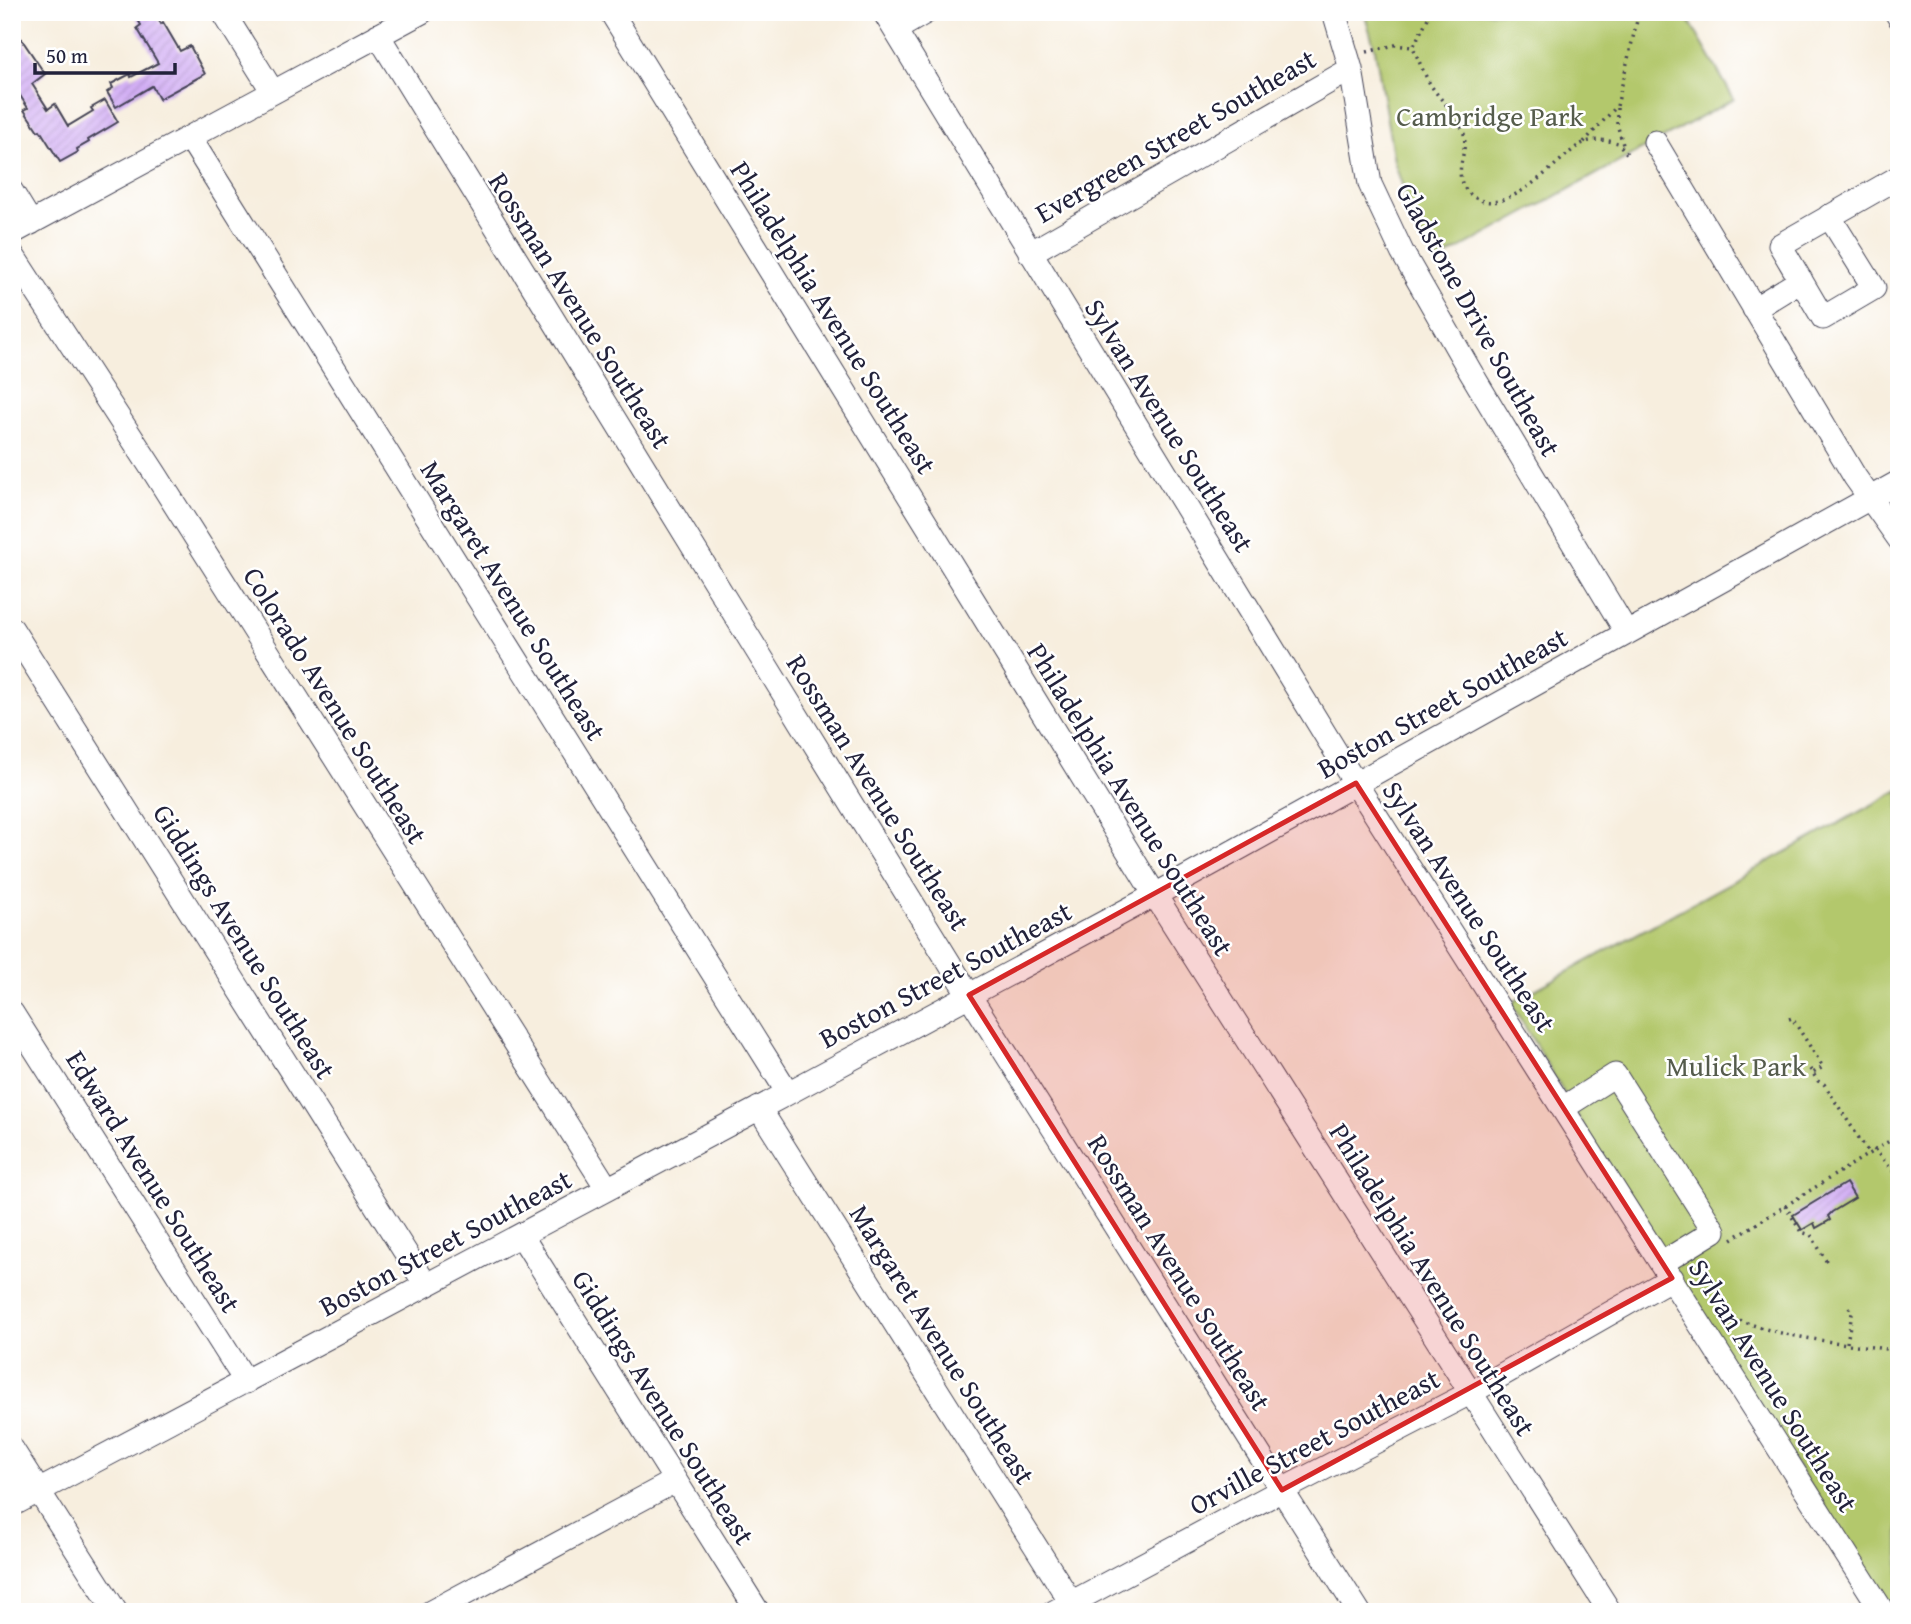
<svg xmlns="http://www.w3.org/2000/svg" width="1911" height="1624" font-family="'Gentium Book Plus',serif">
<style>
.green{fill:#b3c86c;stroke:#6a7554;stroke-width:2}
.building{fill:url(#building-hatch)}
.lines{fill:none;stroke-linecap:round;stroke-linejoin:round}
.minor-casing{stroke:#424153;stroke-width:25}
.path{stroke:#424153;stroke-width:3.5;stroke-dasharray:2 5;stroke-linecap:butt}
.minor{stroke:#fff;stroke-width:23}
.marked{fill:#d62828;fill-opacity:0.2;stroke:#d62828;stroke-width:5;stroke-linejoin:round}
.labels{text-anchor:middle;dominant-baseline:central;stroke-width:5;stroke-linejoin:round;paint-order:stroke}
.park-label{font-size:28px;fill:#555c4c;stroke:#fff}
.street-label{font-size:28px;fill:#22223b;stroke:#fff}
</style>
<defs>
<pattern id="building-hatch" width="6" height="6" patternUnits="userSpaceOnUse" patternTransform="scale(1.75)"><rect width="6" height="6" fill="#d2aef4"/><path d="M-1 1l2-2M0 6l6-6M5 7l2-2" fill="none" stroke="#b495d2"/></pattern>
</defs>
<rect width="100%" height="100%" fill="#fff"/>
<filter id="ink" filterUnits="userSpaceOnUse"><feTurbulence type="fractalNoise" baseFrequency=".0143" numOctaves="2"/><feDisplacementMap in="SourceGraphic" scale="14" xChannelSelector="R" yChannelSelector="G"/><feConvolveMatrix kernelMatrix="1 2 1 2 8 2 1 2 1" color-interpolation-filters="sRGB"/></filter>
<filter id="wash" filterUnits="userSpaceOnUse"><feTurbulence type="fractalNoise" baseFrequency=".00686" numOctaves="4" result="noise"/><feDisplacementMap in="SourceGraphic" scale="28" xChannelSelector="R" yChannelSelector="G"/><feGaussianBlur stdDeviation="1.57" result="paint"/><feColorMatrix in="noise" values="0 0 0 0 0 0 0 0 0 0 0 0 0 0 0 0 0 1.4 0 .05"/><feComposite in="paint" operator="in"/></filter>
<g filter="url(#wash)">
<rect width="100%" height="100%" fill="#f7eede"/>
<path class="green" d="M1364,12h326l-4,3 48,84 -298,163 -21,-39 -21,-62 -19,-112z
M1899,790v822h-4l-209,-311 -175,-298z"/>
<g id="blocks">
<path class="building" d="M133,12h21l7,12 2,-2 17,29 10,-5 15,28 -46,25 -7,-13 -36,21 -9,-15 6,-4 -2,-4 19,-10 1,3 27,-14 -21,-35 4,-3z
M12,25l33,49 -13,10 16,25 7,-5 13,22 25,-15 -2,-3 14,-8 13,22 -30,18 1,2 -12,7 1,3 -18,10 -20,-32 -2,1 -14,-21 4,-2 -16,-25z
M1846,1183l9,15 -23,14 -4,4 2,4 -14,8 -2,-5 -12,7 -9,-15z"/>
</g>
</g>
<g filter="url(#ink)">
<use href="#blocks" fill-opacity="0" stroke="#424153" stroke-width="2"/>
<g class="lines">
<g class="minor-casing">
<path id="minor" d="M223,12l50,80
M611,12l544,883 455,717
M884,12l458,750 541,850
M1334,12l17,57 19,115 32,68 68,119 157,262
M1896,12l3,5
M895,30l31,-18
M378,35l591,960 390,617
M190,138l598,955
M1655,142l200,335 44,62
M12,192l19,31
M1829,216l45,72 -51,30 -43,-73 119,-68
M12,233l410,-221
M1030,253l321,-184
M12,254l144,221 451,713
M1754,309l47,-29
M12,629l414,656
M12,1013l234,369
M759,1108l318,504
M1563,1108l52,-33 99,156 -52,32
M521,1235l237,377
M12,1449l104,163
M12,1505l776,-412 367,-198 744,-413
M431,1612l244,-131
M1054,1612l228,-122 188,-97 202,-115"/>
</g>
<path class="path" d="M1431,12l-18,35c6,14 12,30 21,43 10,14 26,27 30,44 4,17 -10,37 0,53 33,46 92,-28 117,-43 12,-6 25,-4 37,-1l11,13
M1367,52l28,-7 18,2
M1617,108v16l7,24
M1584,142l33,-36 22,-94
M1789,1019l3,-1 31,49 -10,6
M1810,1069l8,12 6,3 44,68
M1874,1149l25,29
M1785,1205l16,27 10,3 17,29
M1732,1239l167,-104
M1721,1311c51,28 114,30 171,39l7,-1
M1847,1343l5,-30 -3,-6"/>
<use href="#minor" class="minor"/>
</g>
</g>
<path class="marked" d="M1356,783l316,495 -390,212 -313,-495z"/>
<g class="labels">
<g class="park-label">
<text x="1490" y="115">Cambridge Park</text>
<text x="1736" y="1065">Mulick Park</text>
</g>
<g class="street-label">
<text transform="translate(1175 135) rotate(-30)">Evergreen Street Southeast</text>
<text transform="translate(581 310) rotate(58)">Rossman Avenue Southeast</text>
<text transform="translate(834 317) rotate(58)">Philadelphia Avenue Southeast</text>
<text transform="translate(1479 319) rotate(61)">Gladstone Drive Southeast</text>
<text transform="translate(1170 425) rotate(58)">Sylvan Avenue Southeast</text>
<text transform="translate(514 600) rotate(58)">Margaret Avenue Southeast</text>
<text transform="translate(1442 702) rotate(-29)">Boston Street Southeast</text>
<text transform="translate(336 705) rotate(58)">Colorado Avenue Southeast</text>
<text transform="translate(879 792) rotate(58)">Rossman Avenue Southeast</text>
<text transform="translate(1131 799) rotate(58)">Philadelphia Avenue Southeast</text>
<text transform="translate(1470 906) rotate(57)">Sylvan Avenue Southeast</text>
<text transform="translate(245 941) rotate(58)">Giddings Avenue Southeast</text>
<text transform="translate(945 974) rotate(-28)">Boston Street Southeast</text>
<text transform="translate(154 1181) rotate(58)">Edward Avenue Southeast</text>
<text transform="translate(445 1242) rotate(-28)">Boston Street Southeast</text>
<text transform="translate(1180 1272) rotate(58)">Rossman Avenue Southeast</text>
<text transform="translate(1433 1279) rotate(58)">Philadelphia Avenue Southeast</text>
<text transform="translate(943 1344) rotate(58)">Margaret Avenue Southeast</text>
<text transform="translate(1774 1385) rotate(58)">Sylvan Avenue Southeast</text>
<text transform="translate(664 1407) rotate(58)">Giddings Avenue Southeast</text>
<text transform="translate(1314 1441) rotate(-28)">Orville Street Southeast</text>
</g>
</g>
<rect width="1911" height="1624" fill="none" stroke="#fff" stroke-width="42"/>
<path d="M35 63v10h140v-10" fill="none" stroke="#22223b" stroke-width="3.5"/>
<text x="46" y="63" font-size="21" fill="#22223b" stroke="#ffffff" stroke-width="5" paint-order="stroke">50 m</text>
</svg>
